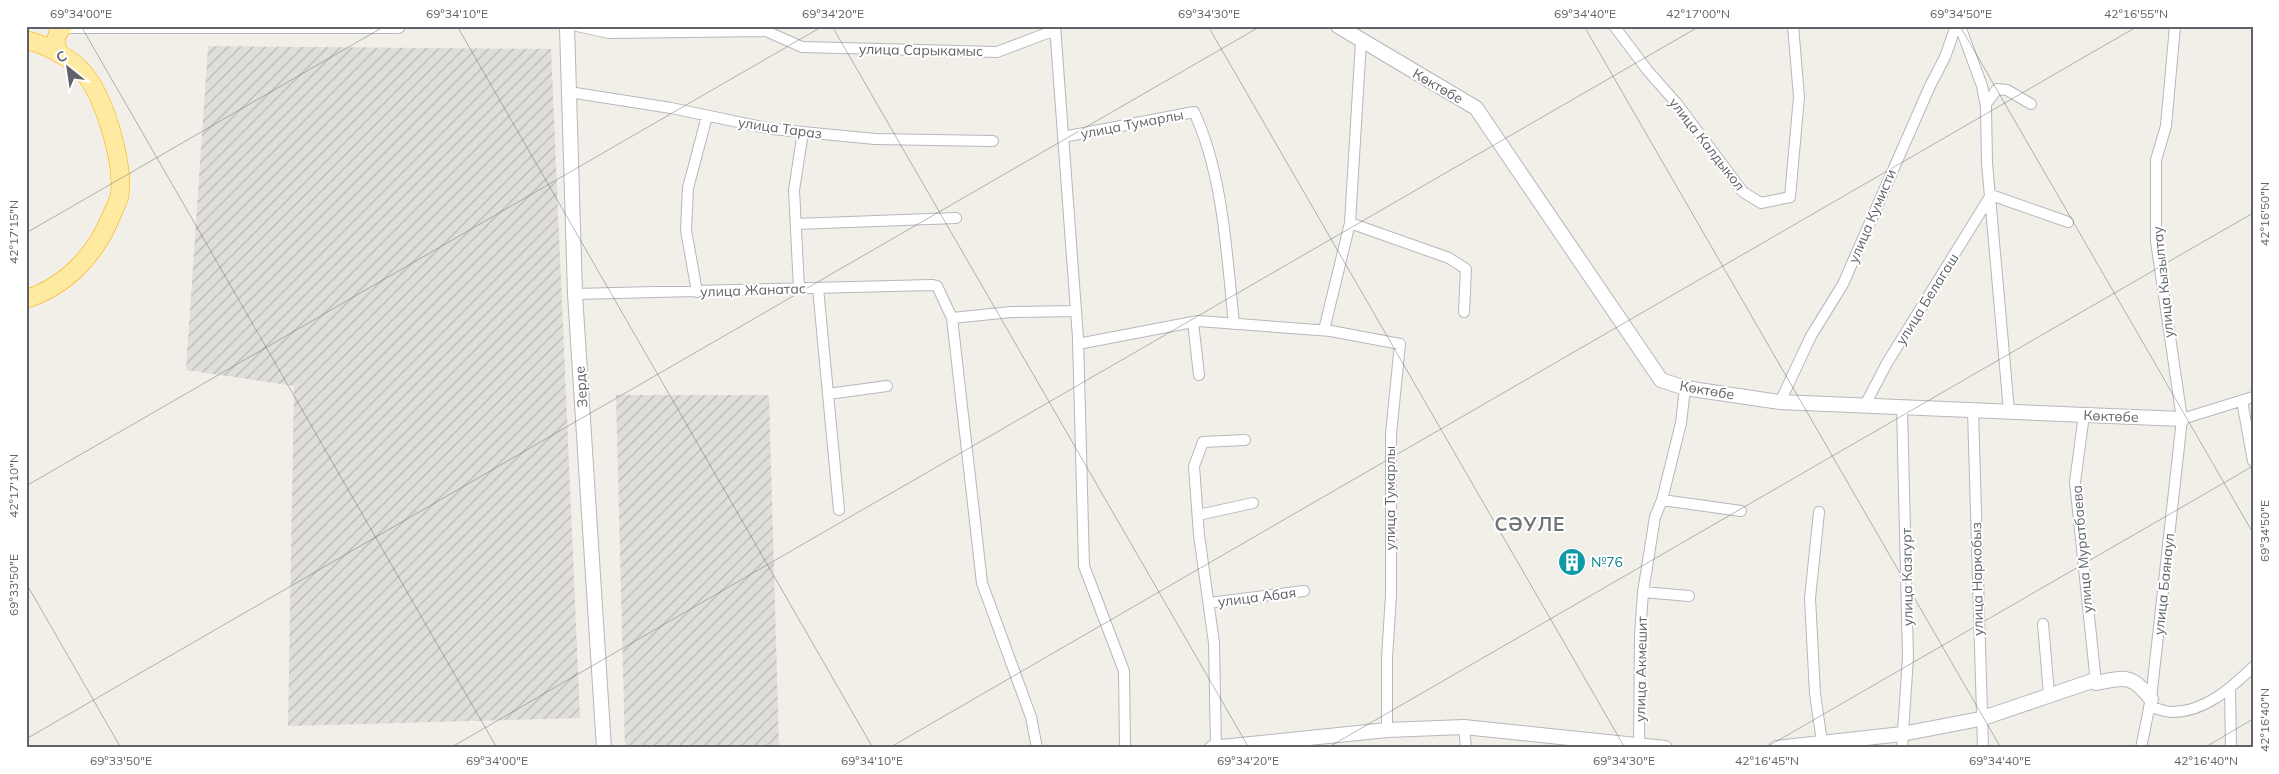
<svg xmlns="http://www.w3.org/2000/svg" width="2279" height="774" font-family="Mulish,sans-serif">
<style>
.industrial{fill:url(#industrial-furrows)}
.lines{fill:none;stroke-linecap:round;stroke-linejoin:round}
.minor-casing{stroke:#b5b8bc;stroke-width:12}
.tertiary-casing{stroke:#b5b8bc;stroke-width:16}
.trunk-casing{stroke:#f9ab00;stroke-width:19}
.minor{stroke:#fff;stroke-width:10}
.tertiary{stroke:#fff;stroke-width:14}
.trunk{stroke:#feeaa1;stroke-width:18}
.ticks{fill:none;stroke:#5f6368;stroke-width:1;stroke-opacity:0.45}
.labels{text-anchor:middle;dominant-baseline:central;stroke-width:4;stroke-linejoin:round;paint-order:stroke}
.street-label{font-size:14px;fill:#5f6368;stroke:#fff}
.culture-label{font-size:14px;fill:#0d838f;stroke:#fff;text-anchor:start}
.district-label{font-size:19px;font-weight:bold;letter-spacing:1px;fill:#70757a;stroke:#fff}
.neatline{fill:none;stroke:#5f6368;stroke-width:2}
.ticks-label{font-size:12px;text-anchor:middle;fill:#5f6368}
</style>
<defs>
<pattern id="industrial-furrows" width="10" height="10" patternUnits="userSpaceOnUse" patternTransform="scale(1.25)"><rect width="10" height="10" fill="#e0deda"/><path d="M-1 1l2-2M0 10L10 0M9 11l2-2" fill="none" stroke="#b9b8b5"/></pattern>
</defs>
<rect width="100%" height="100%" fill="#f1efe8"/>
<path class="industrial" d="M208,46l343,3 29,669 -292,8 6,-340 -108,-16z
M616,395h153l10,353h-154z"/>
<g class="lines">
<g class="minor-casing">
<path id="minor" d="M577,26l32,7 157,-2 36,16 195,5 58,-22
M1055,26l23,312 6,228 40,105 1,77
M1614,26l34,45 30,34 65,87 18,11 29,-6 9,-100 -6,-71
M1960,26l22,60 4,21 1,56 22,248
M569,92l102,16 101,21 103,10 118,2
M1986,104l11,-15 10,1 24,14
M1063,137l131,-25c29,61 33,145 40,212
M1350,223l99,35 17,11 -2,43
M796,224l160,-6
M818,288l21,222
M799,289l-5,-99 9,-58
M697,292l-11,-62 2,-42 19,-72
M575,294l357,-9 5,1 15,32 30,265 49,134 6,31
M952,318l59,-6 65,-1
M1193,322l6,53
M1324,330l26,-107 11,-182
M1078,344l120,-23 133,10 69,13 -9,90v161l-4,63v72
M1685,388l-4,35 -19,77 79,11
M828,394l59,-8
M2242,401l11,60
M1780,402l31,-66 32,-52 87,-198 15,-29 11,-31
M1865,405l22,-42 104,-168 77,27
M1973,410l10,338
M2084,415l-9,67 21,201
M2182,419l71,-22
M1662,500l-7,17 -12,75 46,4
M1819,512l-9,86 5,96 7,48
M1198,515l55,-12
M1209,603l95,-12
M2043,624l6,70
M2230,689l1,59
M2149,707c8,1 16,5 23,5 33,0 59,-24 81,-45
M1464,727l2,21
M1639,746l1,-111 3,-43
M1216,748l-2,-105 -15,-108 -5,-69 9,-24 42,-2
M1902,748l6,-91 -6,-250
M2141,748l10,-49 31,-280 -26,-178v-81l10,-34 9,-100"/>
</g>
<g class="tertiary-casing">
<path id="tertiary" d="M67,26h331
M567,26l8,268 29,454
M1338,26l138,82 185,272 24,8 95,14 402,17
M1212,748l175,-18 77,-3 201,21
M1776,748l126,-14 78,-15 115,-39 1,3c29,-6 36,-9 55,16"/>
</g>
<g class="trunk-casing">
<path id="trunk" d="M26,40c18,4 44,17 56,31 22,23 41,90 38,121 0,7 -5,15 -8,22 -15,39 -45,72 -86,85
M59,54c-4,-13 -5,-18 5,-28"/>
</g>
<use href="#minor" class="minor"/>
<use href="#tertiary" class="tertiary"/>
<use href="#trunk" class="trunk"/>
</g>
<path class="ticks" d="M81,26l416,722M457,26l416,722M832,26l417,722M1208,26l417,722M1584,26l417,722M1960,26l293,507M26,233l359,-207M26,486l797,-460M26,583l95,165M26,739l1235,-713M450,748l1250,-722M889,748l1249,-722M1327,748l926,-535M1765,748l488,-282M2204,748l49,-29"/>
<defs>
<g id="building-disc" transform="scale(1.4375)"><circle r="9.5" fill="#0f9aa8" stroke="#fff"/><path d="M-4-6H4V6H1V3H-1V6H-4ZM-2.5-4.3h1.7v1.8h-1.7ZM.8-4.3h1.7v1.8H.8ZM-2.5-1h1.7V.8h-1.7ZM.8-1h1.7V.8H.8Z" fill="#fff"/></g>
</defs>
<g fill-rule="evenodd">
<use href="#building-disc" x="1572" y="562"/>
</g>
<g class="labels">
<g class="street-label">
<text transform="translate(921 50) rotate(1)">улица Сарыкамыс</text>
<text transform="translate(1438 86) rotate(30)">Көктөбе</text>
<text transform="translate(1132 124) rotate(-11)">улица Тумарлы</text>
<text transform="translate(780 128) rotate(8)">улица Тараз</text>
<text transform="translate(1707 144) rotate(52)">улица Калдыкол</text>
<text transform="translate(1872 216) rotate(-67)">улица Кумисти</text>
<text transform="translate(2163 282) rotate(-96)">улица Кызылтау</text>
<text transform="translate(753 290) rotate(-2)">улица Жанатас</text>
<text transform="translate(1927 299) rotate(-58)">улица Белагаш</text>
<text transform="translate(581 387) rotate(-94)">Зерде</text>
<text transform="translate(1707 390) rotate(10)">Көктөбе</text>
<text transform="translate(2111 416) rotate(2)">Көктөбе</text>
<text transform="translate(1390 498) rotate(-90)">улица Тумарлы</text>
<text transform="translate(2082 549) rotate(-95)">улица Муратбаева</text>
<text transform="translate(1907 577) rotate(-91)">улица Казгурт</text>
<text transform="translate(1977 579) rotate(-91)">улица Наркобыз</text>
<text transform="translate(2164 584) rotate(-84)">улица Баянаул</text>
<text transform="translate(1257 597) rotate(-7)">улица Абая</text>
<text transform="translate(1641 669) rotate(-89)">улица Акмешит</text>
</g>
<g class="culture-label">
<text x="1591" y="562">№76</text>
</g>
<g class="district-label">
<text x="1530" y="524">СӘУЛЕ</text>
</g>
</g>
<rect width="2279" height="774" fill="none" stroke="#ffffff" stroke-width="55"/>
<g transform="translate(68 68) rotate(330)" stroke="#ffffff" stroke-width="4" paint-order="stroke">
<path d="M0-4L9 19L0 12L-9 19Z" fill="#5f6368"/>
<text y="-8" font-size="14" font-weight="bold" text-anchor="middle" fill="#5f6368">С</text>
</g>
<rect x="28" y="28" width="2224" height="718" class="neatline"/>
<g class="ticks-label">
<text x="81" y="18">69°34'00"E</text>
<text x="457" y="18">69°34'10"E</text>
<text x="833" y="18">69°34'20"E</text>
<text x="1209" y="18">69°34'30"E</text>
<text x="1585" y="18">69°34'40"E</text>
<text x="1698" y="18">42°17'00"N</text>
<text x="1961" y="18">69°34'50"E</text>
<text x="2136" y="18">42°16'55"N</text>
<text transform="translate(2265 214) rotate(-90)" y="4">42°16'50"N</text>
<text transform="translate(14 232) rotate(-90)" y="4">42°17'15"N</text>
<text transform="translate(14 486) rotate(-90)" y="4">42°17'10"N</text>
<text transform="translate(2265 531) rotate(-90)" y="4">69°34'50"E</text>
<text transform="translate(14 585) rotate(-90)" y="4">69°33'50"E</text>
<text transform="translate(2265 720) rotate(-90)" y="4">42°16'40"N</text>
<text x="121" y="765">69°33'50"E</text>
<text x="497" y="765">69°34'00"E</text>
<text x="872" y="765">69°34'10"E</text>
<text x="1248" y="765">69°34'20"E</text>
<text x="1624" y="765">69°34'30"E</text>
<text x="1767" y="765">42°16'45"N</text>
<text x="2000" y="765">69°34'40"E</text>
<text x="2206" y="765">42°16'40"N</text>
</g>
</svg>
